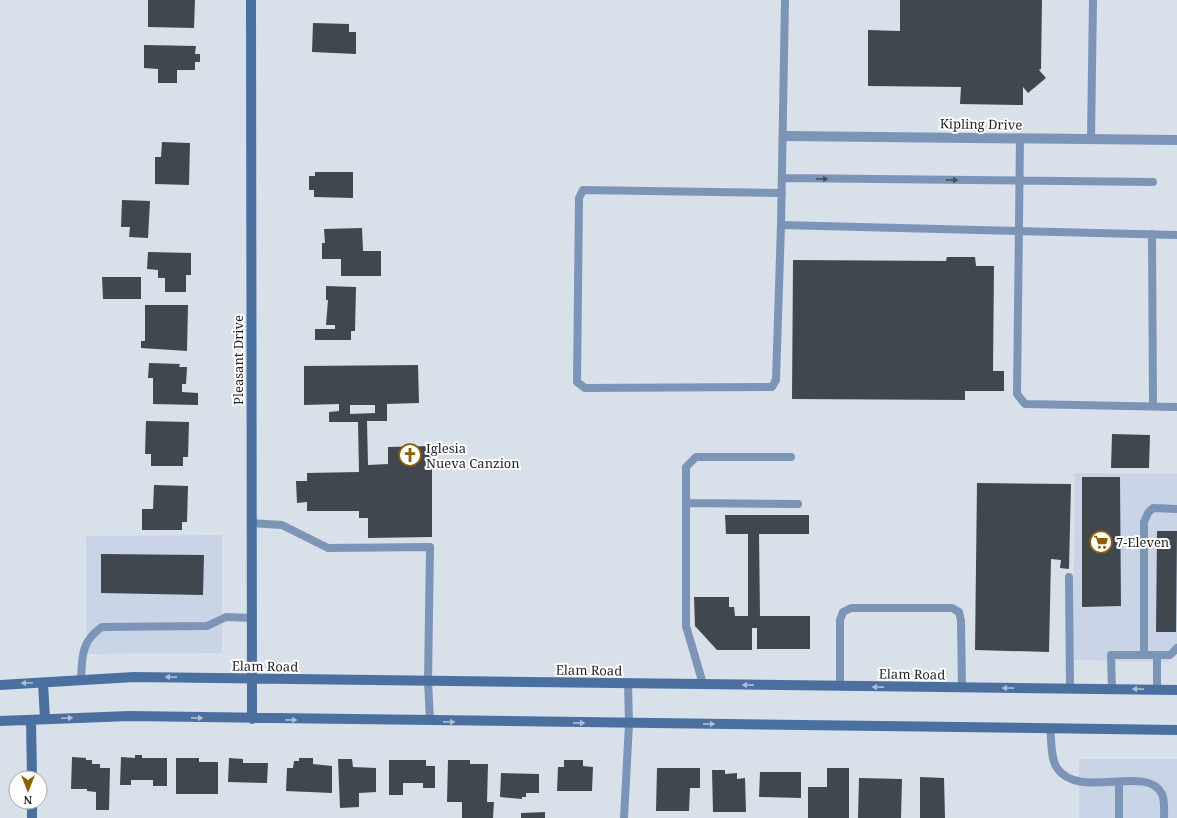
<svg xmlns="http://www.w3.org/2000/svg" width="1177" height="818" font-family="'Noto Serif',serif">
<style>
.built{fill:#c9d5e6}
.building{fill:#41474f;fill-rule:evenodd}
.lines{fill:none;stroke-linecap:round;stroke-linejoin:round}
.lane{stroke:#7c94b5;stroke-width:8}
.street{stroke:#7c94b5;stroke-width:10}
.secondary{stroke:#4b6f9f;stroke-width:10}
.oneway{fill:#444f5f}
.oneway2{fill:#aebed4}
.labels{text-anchor:middle;dominant-baseline:central;stroke-width:4;stroke-linejoin:round;paint-order:stroke}
.street-label{font-size:13px;fill:#1f2125;stroke:#fff}
.poi-label{font-size:13px;fill:#1f2125;stroke:#fff;text-anchor:start}
</style>
<rect width="100%" height="100%" fill="#d8e0ea"/>
<path class="built" d="M1075,473l102,1v178l-10,10 -94,-2z
M222,535v118l-135,1 -1,-118z
M1079,759h98v59h-98z"/>
<path class="building" d="M148,0h47l-1,28 -46,-1z
M900,0h142l-1,69 -2,1 7,8 -18,15 -5,-6v18l-63,-1 1,-17 -93,-1v-56l32,1z
M313,23l36,1v8h7v22l-44,-2z
M144,45l52,1 -1,8h5v8h-5v8h-18v13h-19v-14l-14,-1z
M162,142l28,1 -1,42 -34,-1v-27h6z
M315,172h38v26l-39,-1v-7h-5v-14h6z
M122,200l28,1 -2,37 -19,-1 1,-10h-9z
M362,228l1,23h18v25h-40v-17h-19v-16h3l-1,-14z
M148,252l43,1v22h-5v17h-21v-14h-7v-8l-11,-1z
M947,257h28l1,9h18l-1,105h11v20h-39v9l-173,-1 1,-139 153,1z
M102,277h39v22h-38z
M326,286l30,1 -1,44h-4v9h-36v-11h20v-4h-9l2,-25h-2z
M145,305h43l-1,46 -46,-3v-7h4z
M149,363l31,1 -1,3h8l-1,17h-4v8l16,1v12l-45,-1v-26h-5z
M418,365l1,38 -32,1v17h-20l1,44 20,-1v-17l44,-1v91l-64,1v-20h-9v-7h-52v-9l-10,1 -1,-22h11v-8l52,-1 -1,-50h-29v-10l10,-1v-7l-35,1v-39zM350,405h25v8l-25,1z
M146,421l43,1 -1,35h-5v9h-32v-12h-6z
M1112,434l38,1 -1,33h-38z
M1082,477h38l1,129 -39,1z
M977,483l94,1 -2,85 -9,-1 1,-8 -10,-1 -2,93 -74,-2z
M154,485l34,1 -1,36h-5v8h-40v-21h11z
M725,515h84v19h-50l1,82h50v33h-53v-21h-5v22h-35l-22,-24 -1,-29h35v10h5l1,9h13v-82h-22z
M1157,531h20l-1,101h-20z
M101,554l103,1 -1,40 -102,-2z
M135,755h7v3h25v28h-14v-6h-22v5h-11l1,-28 14,1z
M72,757l14,1v2h6v4h8v4h10l-1,42h-13v-18l-9,-1v-2h-16z
M176,758h23v4h19v32h-42z
M229,758l14,1v4h25l-1,20 -39,-1z
M299,758h14v6l19,2v27l-46,-2 1,-23h6l1,-7h5z
M338,759h14l1,8 23,1v24l-17,1v14l-19,1z
M389,760h37v6h9v22h-12v-5h-20v12h-14z
M448,760h22v4h18l-1,38h7l-1,16h-31v-16h-15z
M564,760h19v6l10,1 -1,24h-35l1,-24h6z
M657,768h43v20h-10l-1,23h-33z
M827,768h22v50h-41v-31h19z
M712,770h13v4l12,-1v6l8,-1 1,34h-33z
M760,772h41v26l-42,-1z
M501,773l38,1v19h-13v4h-4v2l-22,-2z
M920,777l24,1 1,40h-25z
M859,778l43,1 -1,39h-43z
M545,812v6h-24v-5z"/>
<g class="lines">
<path class="lane" d="M785,0l-4,225 396,10
M1020,138l-3,256 8,10 152,3
M1091,138l2,-138
M783,178l370,4
M781,225l-5,155 -4,7 -187,1 -8,-6 2,-184 4,-8 199,3
M1152,234l1,172
M686,503l112,1
M251,523l31,2 46,23 102,-1 -2,134 2,40
M1069,577l1,112
M1144,655v-133l4,-9 5,-5 24,1
M1157,655v35
M81,681c1,-24 0,-40 21,-54l105,-1 19,-9 26,1
M703,684l-17,-58v-159l10,-10h95
M840,686v-66l3,-8 8,-4h101l7,4 2,9 1,67
M1112,689l-1,-34h59l7,-7
M1050,728c2,12 0,30 7,40 22,33 90,-5 105,26 3,7 2,16 2,24
M1119,782v36
M624,818l5,-94 -1,-40"/>
<path class="street" d="M784,136l393,4"/>
<path class="secondary" d="M251,0l1,719
M43,683l2,36
M0,685l134,-8 1043,13
M31,720l1,58
M0,721l130,-5 1047,14
M32,802v16"/>
</g>
<defs><path id="oneway-solid" d="M-6-.8H1V-3.2L6.5 0L1 3.2V.8H-6Z"/></defs>
<g class="oneway">
<use href="#oneway-solid" transform="translate(822 179)"/>
<use href="#oneway-solid" transform="translate(952 180)"/>
</g>
<g class="oneway2">
<use href="#oneway-solid" transform="translate(171 677) rotate(-179)"/>
<use href="#oneway-solid" transform="translate(27 683) rotate(177)"/>
<use href="#oneway-solid" transform="translate(748 685) rotate(-179)"/>
<use href="#oneway-solid" transform="translate(878 687) rotate(-179)"/>
<use href="#oneway-solid" transform="translate(1008 688) rotate(-179)"/>
<use href="#oneway-solid" transform="translate(1138 689) rotate(-179)"/>
<use href="#oneway-solid" transform="translate(67 718) rotate(-2)"/>
<use href="#oneway-solid" transform="translate(197 718) rotate(1)"/>
<use href="#oneway-solid" transform="translate(291 720) rotate(1)"/>
<use href="#oneway-solid" transform="translate(449 722) rotate(1)"/>
<use href="#oneway-solid" transform="translate(579 723) rotate(1)"/>
<use href="#oneway-solid" transform="translate(709 724) rotate(1)"/>
</g>
<defs>
<g id="church-ring" transform="scale(1.15)"><circle r="9.5" fill="#fff" stroke="#8c5f04" stroke-width="1.5"/><path d="M-1.2-6h2.4v3.5h3.3v2.4h-3.3V6h-2.4V-.1h-3.3v-2.4h3.3Z" fill="#8c5f04"/></g>
<g id="supermarket-ring" transform="scale(1.15)"><circle r="9.5" fill="#fff" stroke="#8c5f04" stroke-width="1.5"/><path d="M-6-5.5h2.5l.6 2H6L4.5 2H-2.5L-4.4-4H-6ZM-1.5 3.2a1.3 1.3 0 1 0 .1 0ZM3 3.2a1.3 1.3 0 1 0 .1 0Z" fill="#8c5f04"/></g>
</defs>
<g fill-rule="evenodd">
<use href="#church-ring" x="410" y="455"/>
<use href="#supermarket-ring" x="1101" y="542"/>
</g>
<g class="labels">
<g class="street-label">
<text transform="translate(981 124) rotate(1)">Kipling Drive</text>
<text transform="translate(238 360) rotate(-90)">Pleasant Drive</text>
<text transform="translate(265 666) rotate(1)">Elam Road</text>
<text transform="translate(589 670) rotate(1)">Elam Road</text>
<text transform="translate(912 674) rotate(1)">Elam Road</text>
</g>
<g class="poi-label">
<text x="426" y="448">Iglesia<tspan x="426" dy="15">Nueva Canzion</tspan></text>
<text x="1116" y="542">7-Eleven</text>
</g>
</g>
<g transform="translate(28 790) rotate(180)"><circle r="19" fill="#ffffff" stroke="#a5a6a8"/>
<path d="M0-3L7 15L0 10L-7 15Z" fill="#8c5f04"/>
<text y="-6" font-size="11" font-weight="bold" text-anchor="middle" fill="#1f2125">N</text>
</g>
</svg>
